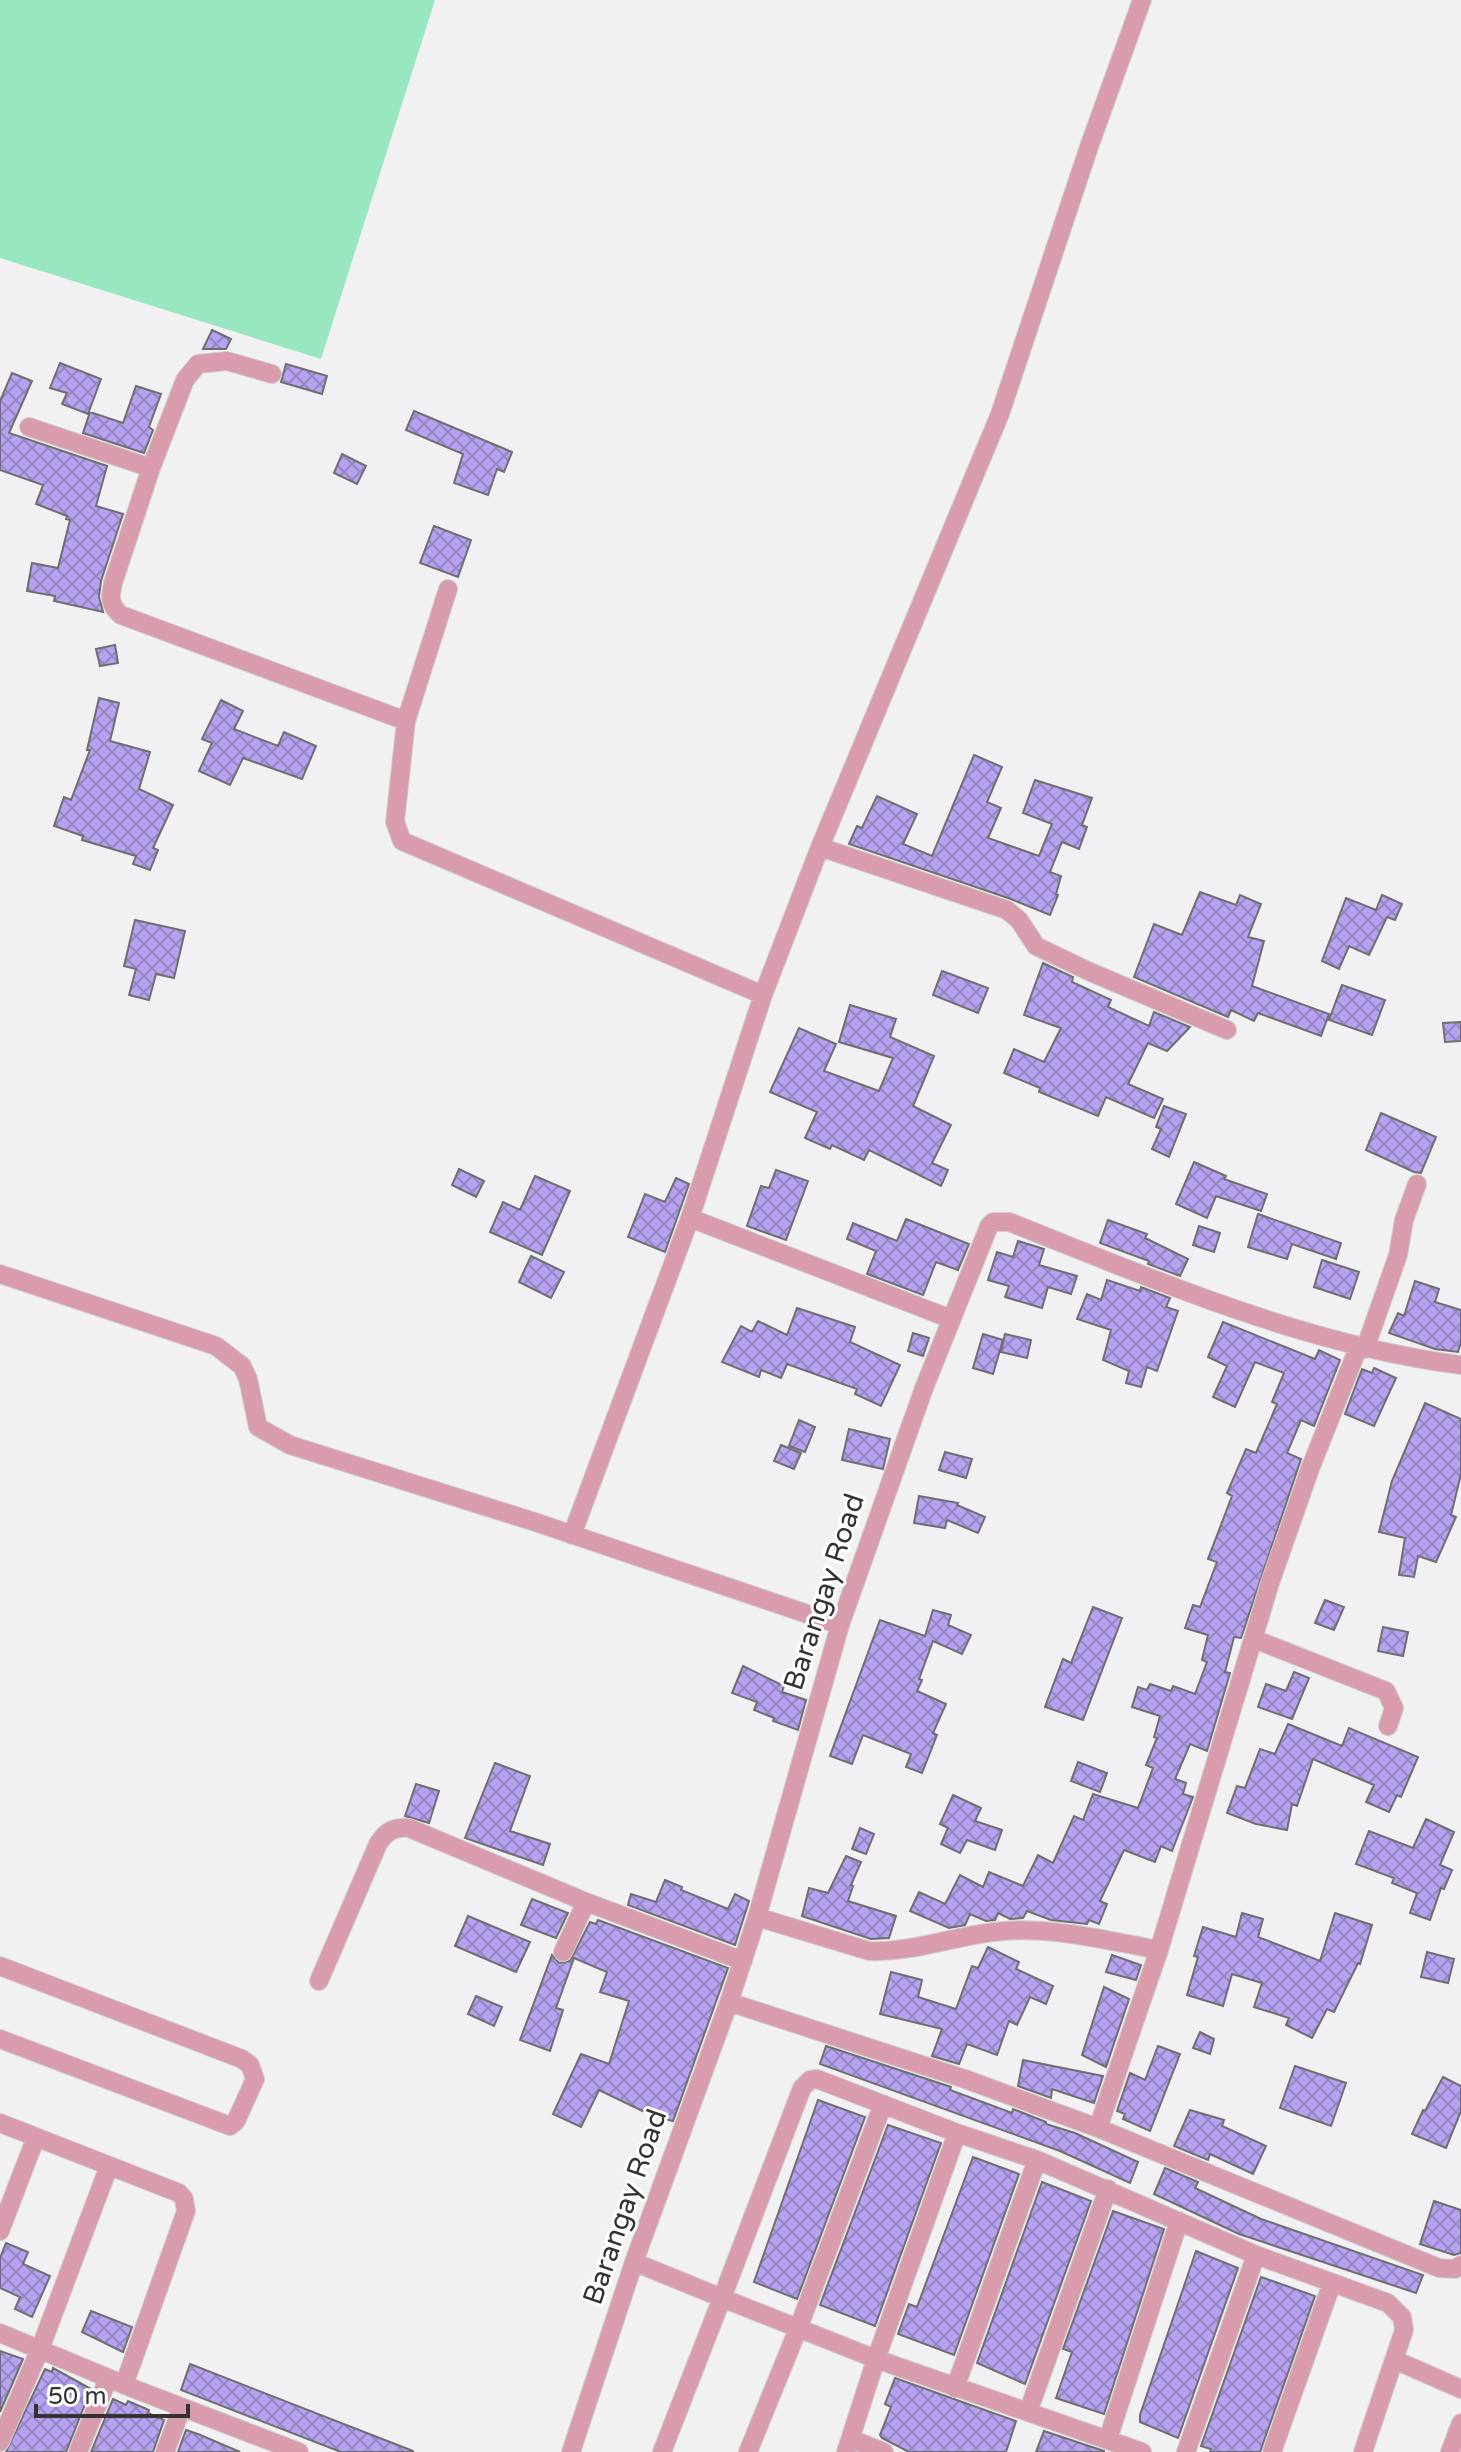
<svg xmlns="http://www.w3.org/2000/svg" width="1461" height="2452" font-family="'Varela Round',sans-serif">
<style>
.grass{fill:#99e7c1}
.building{fill:url(#building-cross-hatch);stroke:#6e6e70;stroke-width:2}
.lines{fill:none;stroke-linecap:round;stroke-linejoin:round}
.street-casing{stroke:#cfcfd0;stroke-width:20}
.street{stroke:#d99cad;stroke-width:18}
.labels{text-anchor:middle;dominant-baseline:central;stroke-width:6;stroke-linejoin:round;paint-order:stroke}
.street-label{font-size:28px;fill:#333;stroke:#fff}
</style>
<defs>
<pattern id="building-cross-hatch" width="8" height="8" patternUnits="userSpaceOnUse" patternTransform="scale(2)"><rect width="8" height="8" fill="#b6a2f0"/><path d="M0 0l8 8M0 8l8-8" fill="none" stroke="#9585c3"/></pattern>
</defs>
<rect width="100%" height="100%" fill="#f1f1f3"/>
<path class="grass" d="M0,0h435l-114,359 -321,-101z"/>
<path class="building" d="M212,330l19,9 -5,10h-23z
M60,363l41,16 -13,35 -26,-10 5,-11 -17,-5z
M286,364l41,12 -5,18 -41,-12z
M12,373l20,8 -23,52 98,33 -11,40 27,8 -22,67 -2,16 4,15 -49,-11 1,-5 -28,-5 5,-28 26,5 12,-48 -4,-1 1,-3 -31,-12 7,-19 -43,-15v-69z
M136,386l25,8 -12,33 4,3 -9,23 -61,-20 7,-21 33,11z
M414,411l98,41 -8,20 -7,-3 -9,26 -34,-12 9,-29 -57,-24z
M342,454l24,12 -9,18 -23,-11z
M434,526l37,14 -13,37 -38,-14z
M115,645l3,18 -18,3 -4,-17z
M99,698l20,5 -9,38 40,11 -11,37 34,16 -20,43 5,2 -8,20 -17,-6 3,-8 -54,-16 1,-4 -29,-10 10,-29 7,3 19,-50h-3z
M221,700l22,11 -9,18 44,17 6,-14 32,14 -14,33 -59,-21 -13,27 -31,-14 13,-28 -10,-4z
M974,755l28,12 -15,35 14,6 -13,30 51,18 13,-32 -29,-11 12,-33 57,18 -10,27 5,2 -8,22 -17,-7 -12,30 11,4 -5,18 2,1 -8,20 -39,-16 -162,-55 8,-18 5,2 15,-32 40,18 -14,30 29,12z
M1200,892l36,13 4,-10 21,9 -13,33 16,4 -12,45 77,28 -8,22 -63,-23 -4,8 -23,-11 -3,7 -94,-40 20,-53 28,11z
M1382,895l20,9 -7,16 -8,-3 -18,38 -20,-9 -10,23 -17,-8 24,-63 30,12z
M135,920l50,11 -11,47 -18,-4 -7,26 -20,-5 7,-26 -12,-3z
M1043,963l30,14 -1,5 39,18 -3,7 41,19 5,-14 36,15 -23,24 -19,-8 -20,41 35,15 -9,19 -48,-21 -8,19 -59,-24 1,-4 -36,-15 10,-24 30,13 17,-34 -37,-13z
M942,971l46,17 -10,25 -45,-18z
M1342,985l43,15 -13,35 -43,-15z
M850,1005l46,14 -6,18 44,19 -21,50 38,19 -19,38 16,7 -7,16 -72,-36 -5,10 -32,-15 -2,4 -25,-11 12,-26 -47,-20 29,-64 37,16 -12,27 55,20 14,-33 -54,-16z
M1461,1022v19l-16,1 -2,-19z
M1164,1106l22,8 -17,43 -17,-8 9,-20 -5,-2z
M1381,1113l55,24 -15,36 -7,-1 -48,-22z
M1194,1162l32,14 -2,3 43,15 -6,17 -45,-15 -9,22 -31,-14z
M459,1169l25,12 -8,16 -24,-12z
M776,1170l32,11 -22,59 -39,-14 14,-40 8,2z
M535,1176l35,15 -28,64 -52,-23 13,-30 17,8z
M676,1178l13,6 -24,68 -37,-15 17,-43 20,8z
M1258,1214l83,29 -5,16 -44,-15 -5,15 -39,-12z
M906,1219l63,25 -11,26 -22,-8 -13,33 -56,-21 9,-23 -29,-12 6,-16 44,18z
M1108,1220l39,14 -2,4 43,21 -8,17 -32,-12 1,-3 -49,-18z
M1199,1226l21,7 -6,19 -21,-7z
M1018,1241l26,8 -5,16 38,11 -6,18 -23,-7 -6,21 -37,-11 4,-11 -21,-6 9,-28 16,5z
M531,1256l33,16 -13,26 -32,-16z
M1322,1260l37,12 -9,27 -36,-12z
M1107,1280l33,11 1,-4 29,11 -4,9 12,4 -21,60 -10,-4 -6,20 -15,-4 3,-12 -26,-11 8,-30 -34,-11 10,-25 14,6z
M1415,1281l24,8 -4,13 26,8v32l-3,10 -23,-3 -46,-16 9,-20 6,3z
M797,1308l58,19 -5,15 50,23 -19,41 -26,-12 2,-5 -70,-25 -6,14 -20,-8 -2,7 -37,-15 19,-36 11,6 6,-11 29,14z
M1223,1322l92,37 4,-9 21,10 -26,66 -13,-6 -14,33 14,6 -60,179 -7,-1 -9,35 5,1 -23,78 -17,-7 -15,35 11,4 -3,11 10,3 -21,54 -11,-5 -6,16 -31,-12 -24,51 7,3 -8,20 -10,-4 -2,4 -36,-4 -24,-9 -4,7 -13,1 -12,-6 -3,7 -9,1 -16,-7 -5,11 -16,3 -39,-17 9,-19 26,12 15,-29 23,12 6,-15 34,14 15,-31 15,8 21,-47 9,4 10,-26 45,14 15,-40 -7,-3 11,-27 -3,-1 6,-21 -28,-9 6,-20 9,3 3,-6 21,7 2,-5 22,8 12,-32 -5,-2 6,-25 -23,-7 8,-23 7,2 17,-45 -9,-3 24,-63 -5,-3 19,-44 10,4 21,-49 -5,-2 12,-29 -29,-11 -20,45 -22,-10 14,-31 -19,-9z
M913,1333l16,5 -6,18 -15,-5z
M983,1334l20,6 -10,34 -20,-6z
M1005,1334l26,6 -4,18 -26,-6z
M1374,1368l22,10 -22,48 -29,-12 17,-45 10,4z
M1425,1403l36,16v55l-10,41 5,2 -20,45 -18,-6 -4,21 -15,-2 6,-37 -26,-6 13,-51z
M799,1420l16,7 -10,25 -16,-6z
M849,1429l41,10 -7,30 -41,-9z
M781,1445l20,8 -7,16 -20,-8z
M945,1452l27,7 -6,19 -27,-8z
M919,1496l39,7 -1,2 28,12 -7,16 -31,-13 -2,8 -31,-5z
M1325,1600l19,7 -10,23 -19,-7z
M1093,1607l29,11 -39,102 -38,-13 18,-48 8,4z
M933,1610l18,5 -3,10 23,10 -9,19 -29,-13 -14,38 3,1 -5,11 29,13 -13,29 4,2 -15,38 -16,-6 5,-13 -48,-19 -11,29 -22,-8 50,-136 45,16z
M1383,1627l25,5 -5,24 -25,-5z
M743,1666l41,20 -2,6 24,8 -8,30 -25,-9 1,-3 -20,-8 3,-8 -25,-9z
M1294,1672l15,6 -17,41 -34,-12 8,-23 20,7z
M1288,1724l54,22 7,-18 69,29 -17,40 -4,-2 -8,17 -23,-10 8,-17 -61,-26 -16,47 -5,-2 -5,26 -31,-6 -29,-11 10,-27 8,2 15,-39 15,5z
M1078,1762l29,11 -7,19 -29,-11z
M495,1763l35,13 -20,55 40,13 -7,21 -78,-27z
M416,1784l23,7 -10,32 -24,-7z
M953,1795l28,13 -6,13 27,9 -7,20 -28,-10 -7,13 -19,-9 7,-16 -8,-4z
M1426,1819l28,13 -14,33 12,5 -8,19 -3,-1 -11,32 -20,-7 7,-20 -25,-10 2,-5 -38,-14 13,-33 44,17z
M860,1828l14,6 -8,20 -14,-5z
M846,1856l15,6 -10,23 2,1 -5,15 48,15 -7,22 -18,1 -69,-23 7,-28 19,5z
M665,1880l17,7 -1,3 47,19 7,-15 14,7 -14,44 -107,-40 3,-11 25,8z
M532,1899l36,14 -12,25 -35,-13z
M1242,1913l21,6 -5,18 62,24 15,-48 37,12 -12,39 -2,-1 -24,49 -7,-3 -15,29 -26,-13 3,-7 -35,-11 8,-24 -30,-9 -9,32 -36,-11 11,-38 -4,-1 9,-29 33,10z
M468,1916l62,26 -14,30 -61,-26z
M598,1920l130,48 -55,153 -20,-5 -54,-26 -18,37 -28,-13 28,-60 28,10 20,-63 -29,-9 7,-20 -33,-14 -18,50 7,2 -13,41 -30,-11 32,-85 7,8 11,-2 20,-39 6,2z
M988,1947l31,15 -3,7 37,17 -7,18 -16,-7 -13,28 -8,-4 -12,34 -30,-11 -8,20 -27,-8 10,-27 -62,-15 11,-42 31,8 -4,17 38,12 16,-43 6,2z
M1427,1952l27,7 -6,24 -27,-6z
M1112,1955l29,10 -5,15 -30,-8z
M1104,1987l25,12 -23,68 -24,-12z
M476,1996l26,11 -8,19 -26,-12z
M1200,2032l14,7 -4,15 -17,-6z
M826,2046l125,41 -1,3 62,23 1,-4 33,13v2l29,9 63,29 -8,21 -70,-32 -240,-87z
M1158,2046l22,8 -30,77 -27,-12 2,-5 -8,-3 13,-38 15,7z
M1023,2060l80,16 -9,27 -42,-14 -1,9 -33,-12z
M1295,2066l51,17 -15,43 -51,-18z
M1443,2077l18,9v25l-15,37 -34,-14 11,-24 2,1z
M818,2100l47,17 -68,182 -43,-17z
M1190,2110l34,10 -2,6 44,20 -13,28 -43,-20 -2,6 -34,-14z
M888,2125l53,18 -66,183 -55,-21z
M973,2157l46,17 -65,181 -56,-21 11,-30 8,3z
M1165,2168l33,14 -3,6 66,31 162,56 -7,18 -177,-59 -85,-40z
M1042,2182l49,19 -66,183 -48,-21z
M1434,2201l27,9v43l-7,2 -34,-11z
M1113,2211l51,18 -60,185 -48,-16 16,-46 -9,-3z
M6,2243l22,9 -5,12 27,12 -18,41 -17,-8 5,-12 -20,-9v-30z
M1196,2251l42,17 -60,170 -38,-16v-7z
M1261,2277l54,19 -55,156h-50l1,-3 -10,-3z
M91,2311l41,16 -9,25 -41,-20z
M0,2351l23,8 -23,53z
M190,2364l223,87v1h-72l-160,-62z
M53,2368l38,21 -25,63h-60l39,-83 7,3z
M895,2378l121,43 -10,31h-97l-27,-14 -2,-3 11,-28 -6,-3z
M113,2399l13,6 2,-4 21,9 -1,3 16,7 -11,32h-62z
M186,2430l12,4 42,18h-62z
M1044,2431l60,20v1h-68z"/>
<g class="lines">
<g class="street-casing">
<path id="street" d="M272,374l-45,-13 -29,3 -13,16 -34,88 -38,115c-3,14 -4,22 8,32l285,106
M29,427l122,41
M448,589l-42,132 -11,101 7,19 361,154
M820,847l187,63 12,10 17,26 52,25 139,59
M0,1274l216,72 26,20 6,13 10,48 32,18 245,77 305,103
M951,1319l-261,-101 73,-223 57,-148 180,-433 90,-270 52,-144
M1365,1349l33,-94 6,-35 13,-36
M572,1535l118,-317
M1254,1639l132,52 8,17 -6,18
M757,1917l112,34c45,2 90,-17 135,-20 49,-4 106,10 155,19
M563,1952l23,-50 157,59
M0,1966l242,93 8,6 5,14 -19,42 -6,5 -230,-87
M319,1981l59,-137c8,-13 16,-17 31,-16l177,74
M729,2002l236,77 133,49 341,140 16,1 6,-4
M0,2123l179,70 5,6 2,12 -62,174
M1098,2128l61,-178 111,-367 40,-114 48,-121
M957,2133l-81,226 -154,-61 80,-210 8,-8 7,-1 140,54 80,27 219,95 132,48 14,14 2,13 -41,122
M0,2231l36,-94
M634,2262l88,36 -60,154
M0,2333l137,57 162,62
M1395,2360l66,29
M955,2388l82,-228
M1028,2412l80,-223
M851,2439l33,13
M1108,2439l71,-218
M0,2442l40,-93 69,-183
M78,2452l30,-73
M165,2452l17,-45
M571,2452l63,-190 95,-260 28,-85 83,-292 84,-237 65,-162 4,-4h16c147,58 295,123 452,143
M748,2452l50,-123 85,-225
M846,2452l30,-93 266,93
M1186,2452l70,-197
M1272,2452l60,-169
M1450,2452l11,-29"/>
</g>
<use href="#street" class="street"/>
</g>
<g class="labels">
<g class="street-label">
<text transform="translate(824 1592) rotate(-72)">Barangay Road</text>
<text transform="translate(625 2207) rotate(-71)">Barangay Road</text>
</g>
</g>
<path d="M36 2404v12h152v-12" fill="none" stroke="#333333" stroke-width="4"/>
<text x="48" y="2404" font-size="24" fill="#333333" stroke="#ffffff" stroke-width="6" paint-order="stroke">50 m</text>
</svg>
